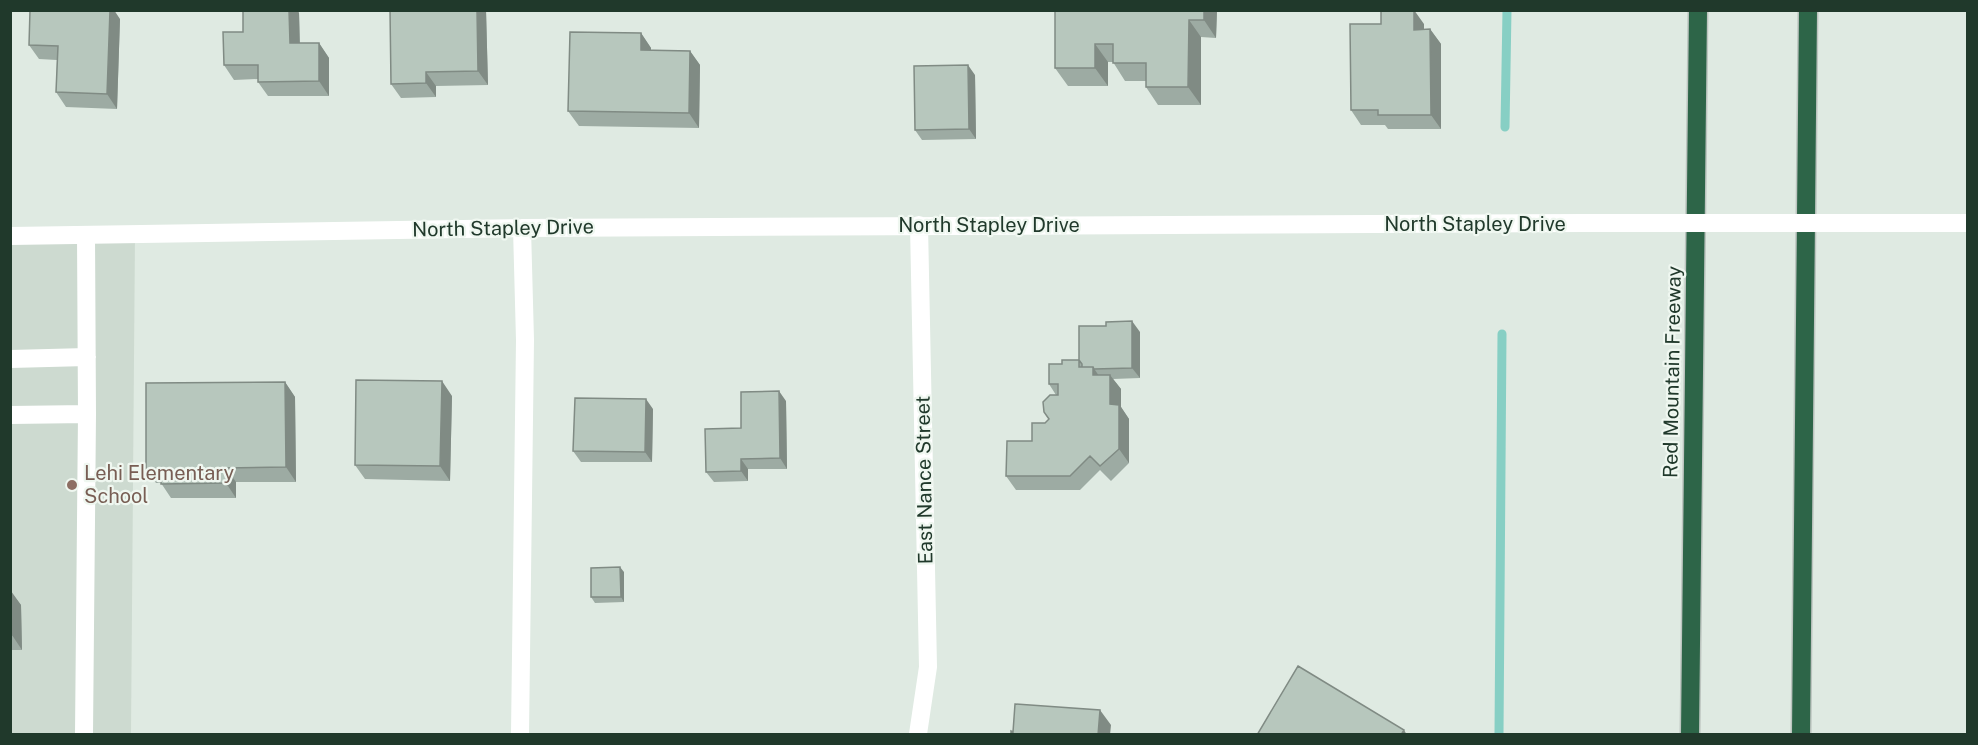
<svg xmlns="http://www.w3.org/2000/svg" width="1978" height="745" font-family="'Public Sans',sans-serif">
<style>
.built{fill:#cddad0}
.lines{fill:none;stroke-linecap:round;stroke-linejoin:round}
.stream{stroke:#87cfc4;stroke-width:9}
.highway-casing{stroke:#bcc4bf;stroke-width:21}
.minor{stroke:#fff;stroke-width:18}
.highway{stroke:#2d6548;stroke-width:18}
.minor-bridge{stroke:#fff;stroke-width:18}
.wall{fill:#9daba3}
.shaded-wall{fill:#808b84}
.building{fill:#b7c7bd;stroke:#808b84;stroke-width:1.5}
.education-dot{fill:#8d6e63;stroke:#eff7f0;stroke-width:2}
.labels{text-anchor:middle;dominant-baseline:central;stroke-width:4.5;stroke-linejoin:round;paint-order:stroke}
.street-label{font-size:20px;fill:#20392b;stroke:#eff7f0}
.education-label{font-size:20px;fill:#785e54;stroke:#eff7f0;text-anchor:start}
</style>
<rect width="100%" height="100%" fill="#dfeae2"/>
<path class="built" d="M135,234l-4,500h-120l-1,-498z"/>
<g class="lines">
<path class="stream" d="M1505,127l2,-117
M1499,734l3,-400"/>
<g class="highway-casing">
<path id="highway" d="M1690,734l8,-724
M1801,734l7,-724"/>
</g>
<path class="minor" d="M10,236l512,-8 1062,-5
M10,359l77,-2
M10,415l77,-1
M84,734l3,-320 -1,-179
M520,734l5,-394 -3,-112
M918,734l10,-67 -9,-442"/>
<use href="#highway" class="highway"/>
<path class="minor-bridge" d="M1584,223h384"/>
</g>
<path class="wall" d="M390,10h96l2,75 -52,1v11l-35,1 -10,-14z
M1055,10h162l-1,28 -15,-1v68h-43l-12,-18v-6h-21l-12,-19h-5v24h-40l-13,-18z
M299,13l1,30h19l10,15v38h-61l-10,-14v-3l-24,1 -10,-15 19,-33z
M120,19l-3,90 -51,-2 -10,-15 1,-32 -18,-1 -10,-14z
M1424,24v5h6l11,15v85h-53l-3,-4h-24l-10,-15z
M641,33l10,15v2l39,1 10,14 -1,63 -120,-2 -11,-15z
M975,75l1,64 -54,1 -7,-10z
M1140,332v46l-27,1 8,10v18l8,12v44l-18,18 -11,-11 -20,20h-64l-10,-14 26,-35 13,-18 4,-4 7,-24 -7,-11 13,-20 17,-4z
M285,382l10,15 1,85h-60v16h-65l-10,-15h-5l-10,-14z
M452,396l-2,85 -85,-2 -10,-14z
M786,401l1,68h-39v12l-34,1 -8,-10 35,-44z
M653,409l-1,53h-71l-8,-11z
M624,572v30l-29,1 -4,-6z
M10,591l11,14 1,45h-12z"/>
<path class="shaded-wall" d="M110,10h4l6,9 -3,90 -10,-15z
M289,10h9l1,3 1,45 -10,-15z
M477,10h9l2,75 -10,-14z
M1204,10h13l-1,28 -12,-18z
M1414,10l10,14v20l-10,-14z
M1189,20l12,17v68l-13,-18z
M1430,29l11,15v85l-10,-14z
M641,33l10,15v16l-10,-14z
M319,43l10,15v38l-10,-15z
M1095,44l13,18v24l-13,-18z
M690,51l10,14 -1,63 -10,-15z
M968,65l7,10 1,64 -7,-10z
M426,72l10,14v11l-10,-14z
M1132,321l8,11v46l-8,-10z
M1093,367l10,15 -10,-7z
M1110,375l11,14v18l8,12v44l-10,-14 -9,-45z
M442,381l10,15 -2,85 -10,-15z
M285,382l10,15 1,85 -10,-15z
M779,391l7,10 1,68 -7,-11z
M646,399l7,10 -1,53 -7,-10z
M741,459l7,10v12l-7,-10z
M226,468l10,14v16l-10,-15z
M620,567l4,5v30l-3,-5z
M11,591l10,14 1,45 -10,-15z
M1100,710l11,15 -1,10h-12z
M1404,730l3,5h-6z"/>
<path class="building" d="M30,10h80l-3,84 -51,-2 2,-46 -29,-1z
M243,10h46l1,33h29v38l-61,1v-17h-34l-1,-33h20z
M390,10h87l1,61 -52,1v11l-35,1z
M1055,10h149v10h-15l-1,67h-42v-24h-33v-19h-18v24h-40z
M1381,10h33v20l16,-1 1,86h-53v-5h-27l-1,-86h31z
M570,32l71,1v17l49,1 -1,62 -121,-2z
M968,65l1,64 -54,1 -1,-64z
M1132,321v47l-38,1 -1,-2h-11v-3l-3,-4v-34h27v-4z
M1062,360h17v7h14v8h17v29l9,1v44l-19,17 -10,-10 -20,20h-64l1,-35h25v-18h13l4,-4 -5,-7 -1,-10 7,-7h8v-11h-9v-20h13z
M356,380l86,1 -2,85 -85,-1z
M285,382l1,85 -60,1v15l-65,1v-16l-15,1v-86z
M779,391l1,67 -39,1v12l-35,1 -1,-43 36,-1v-36z
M575,398l71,1 -1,53 -72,-1z
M620,567l1,30h-30v-29z
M10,591l2,44h-2z
M1298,666l106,64 -3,5h-144z
M1015,704l85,6 -2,25h-87v-4l2,1z"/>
<circle class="education-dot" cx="72" cy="485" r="6"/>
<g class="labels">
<g class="street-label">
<text x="1475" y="224">North Stapley Drive</text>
<text x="989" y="225">North Stapley Drive</text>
<text transform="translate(503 228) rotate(-1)">North Stapley Drive</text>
<text transform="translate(1672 372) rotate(-89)">Red Mountain Freeway</text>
<text transform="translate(924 480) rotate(-91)">East Nance Street</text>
</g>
<g class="education-label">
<text x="84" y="473">Lehi Elementary<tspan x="84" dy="23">School</tspan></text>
</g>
</g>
<rect width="1978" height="745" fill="none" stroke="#20392b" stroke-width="24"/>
</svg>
